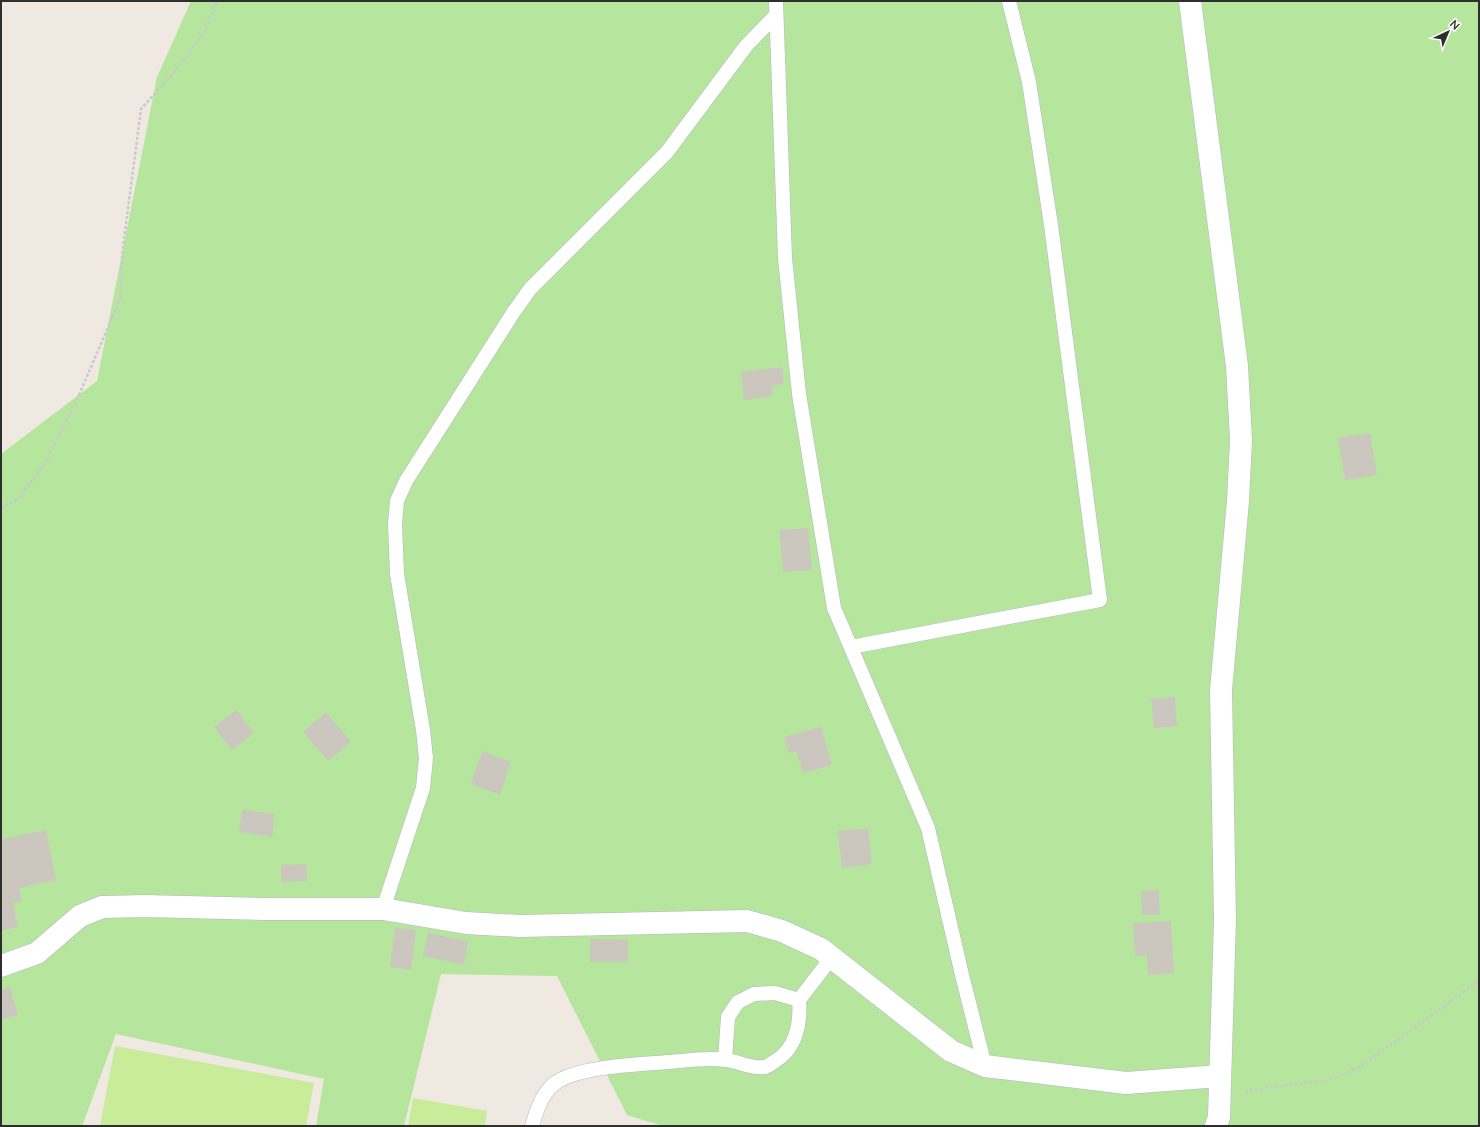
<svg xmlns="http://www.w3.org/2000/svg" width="1480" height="1127" font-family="Lato,sans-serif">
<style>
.green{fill:#b6e59e}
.pitch{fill:#c9ec9a}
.building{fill:#cbc7bf}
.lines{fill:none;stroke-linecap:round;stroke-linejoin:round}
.service-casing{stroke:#b4b7c1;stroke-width:15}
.minor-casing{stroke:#b4b7c1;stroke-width:23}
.path{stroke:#c9c9c9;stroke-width:2.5;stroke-dasharray:3 2;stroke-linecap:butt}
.service{stroke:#fff;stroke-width:14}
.minor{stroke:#fff;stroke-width:22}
</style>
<rect width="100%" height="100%" fill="#efe9e1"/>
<path class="green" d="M191,1h1288v1125h-816l-36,-11 -70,-139 -116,-2 -37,152h-88l8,-47 -208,-45 -34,92h-81v-672l96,-73 60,-304z"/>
<path class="pitch" d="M115,1046l199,37 -8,43h-206z
M413,1098l74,13 -2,15h-77z"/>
<path class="building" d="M782,367l2,17 -12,2 1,10 -29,4 -3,-28z
M1370,433l7,42 -32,5 -7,-42z
M808,528l4,42 -29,2 -4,-42z
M1175,697l2,29 -23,2 -3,-29z
M236,710l18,23 -22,17 -18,-23z
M326,712l25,30 -23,19 -25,-29z
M821,727l11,38 -29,8 -7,-22 -7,2 -5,-16z
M482,751l29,11 -11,33 -29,-11z
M242,810l33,4 -3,23 -33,-5z
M868,828l4,36 -30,4 -4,-37z
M46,830l10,50 -37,8 3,13 -9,2 5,24 -17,4v-92z
M306,864l1,17 -26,1v-17z
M1159,890l1,25h-18l-1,-24z
M1171,921l3,52 -26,2 -1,-20 -12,1 -2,-33z
M395,928l21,2 -5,40 -21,-3z
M428,933l40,8 -4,24 -41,-9z
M590,939l38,1v22h-38z
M10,987l8,28 -17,5v-30z"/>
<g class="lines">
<g class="service-casing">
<path id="service" d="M776,1l9,257 14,136 35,214 94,220 34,147 23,91
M851,647l249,-47 -49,-375 -22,-143 -20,-81
M383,909l40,-121 3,-30 -3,-28 -26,-156 -2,-50 2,-23 9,-20 107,-168 17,-24 137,-137 79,-106 30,-31
M725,1060l3,-43 10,-15 16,-8 21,-1 24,7
M532,1126c5,-17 11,-37 28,-46 26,-14 77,-15 108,-18 18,-1 39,-5 57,-2 13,1 26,9 39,7 4,0 8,-4 11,-6 21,-12 26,-38 24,-61l33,-43"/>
</g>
<g class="minor-casing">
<path id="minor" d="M1190,1l47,365 4,74 -3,61 -17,189 4,230 -6,197 -3,9
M1,966l36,-13 43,-37 22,-9 43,-1 120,3h118l83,14 54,3 227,-5 35,10 39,18 130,102 34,15 141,17 94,-7"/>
</g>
<path class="path" d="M1,508l17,-9 27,-36 34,-68 42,-98 1,-42 19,-146 35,-39 27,-36 14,-33
M1245,1091l88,-12 28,-13 118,-85"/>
<use href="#service" class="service"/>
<use href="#minor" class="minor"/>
</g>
<rect width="1480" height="1127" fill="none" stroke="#2e2e2e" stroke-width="4"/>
<g transform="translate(1448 32) rotate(44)" stroke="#ffffff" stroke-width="3" paint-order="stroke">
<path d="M0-3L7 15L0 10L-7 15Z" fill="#2e2e2e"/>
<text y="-6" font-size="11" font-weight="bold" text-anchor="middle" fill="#2e2e2e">N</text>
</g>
</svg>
